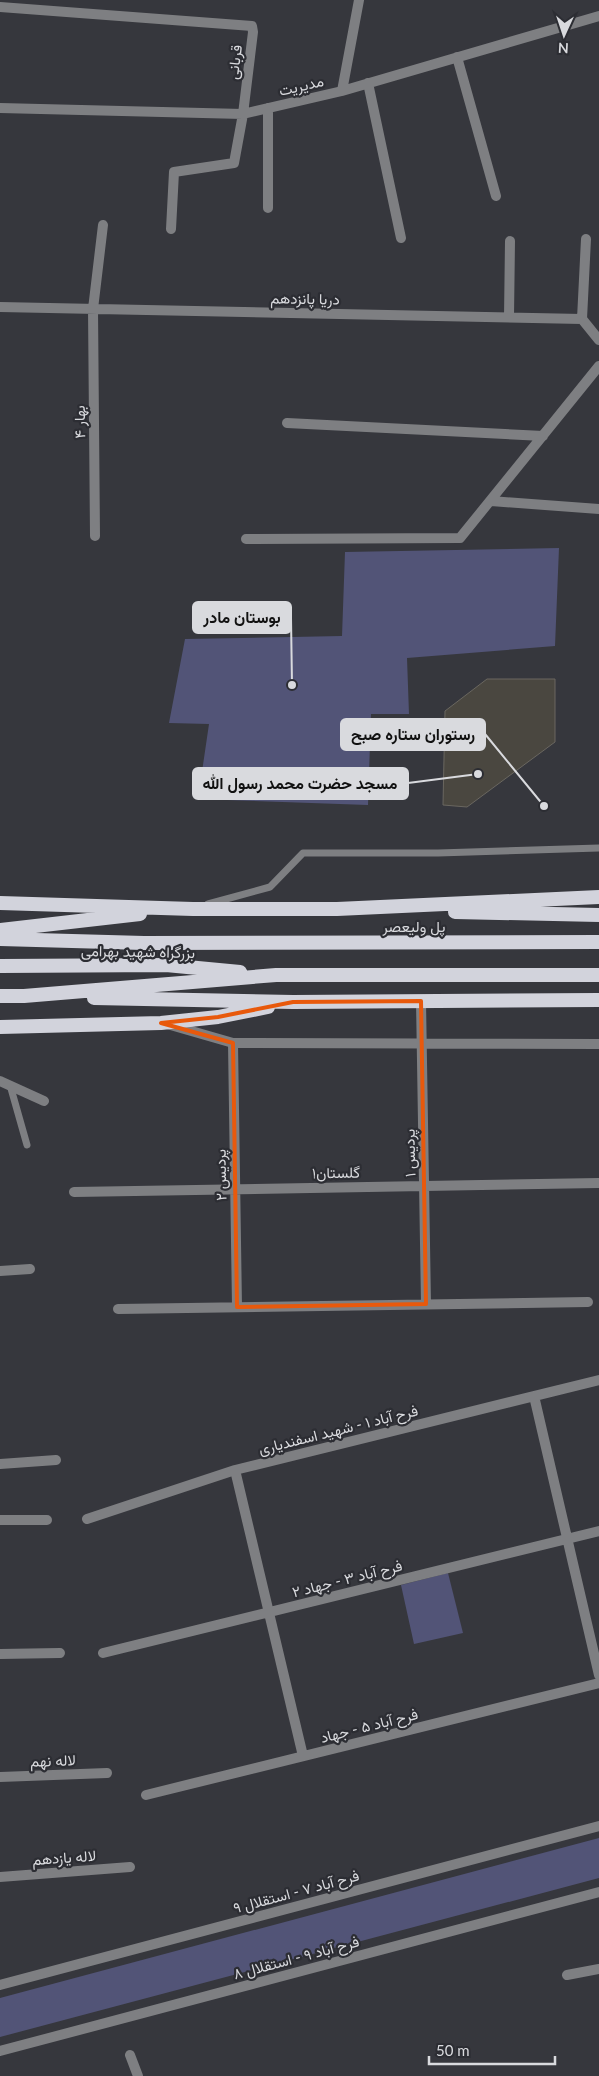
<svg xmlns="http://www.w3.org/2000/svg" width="599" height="2076" font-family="Lato,Vazirmatn,sans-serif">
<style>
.green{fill:#525477}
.building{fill:#4a4740;stroke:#6a6760}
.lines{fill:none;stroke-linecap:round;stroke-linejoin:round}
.service{stroke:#7e7f82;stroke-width:7}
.minor{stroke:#7e7f82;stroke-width:10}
.trunk{stroke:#d2d3dc;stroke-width:14}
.marked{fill:none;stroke:#e8590c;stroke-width:4;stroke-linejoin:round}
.labels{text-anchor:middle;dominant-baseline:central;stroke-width:4.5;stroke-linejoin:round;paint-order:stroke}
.street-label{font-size:15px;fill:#d9dade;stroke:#2c2d33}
.leader{fill:none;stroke:#d9dade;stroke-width:2}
.callout-dot{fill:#d9dade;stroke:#2c2d33;stroke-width:2}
.callout{fill:#d9dade;stroke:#d9dade;stroke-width:2}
.callout-label{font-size:16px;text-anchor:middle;font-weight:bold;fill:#111}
</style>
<rect width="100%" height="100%" fill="#36373d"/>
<path class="green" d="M559,548l-4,98 -148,12 2,56h-38l-3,91 -170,-6 11,-75 -40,-1 16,-84 157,-3 3,-84z
M448,1573l15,60 -49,11 -13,-59z
M599,1838v40l-599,159v-39z"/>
<path class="building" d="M487,679h68v63l-88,65 -24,-2 2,-94z"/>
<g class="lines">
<path class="service" d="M208,904l62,-17 33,-34h135l161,-5
M10,1085l17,60"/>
<path class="minor" d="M0,7l252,19 1,6 -10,82 -9,49 -60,9 -3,57
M457,57l39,139
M368,83l33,155
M342,91l17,-91
M0,108l243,6 99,-23 257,-75
M268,208v-100
M0,307l582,12 17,21
M509,317l1,-76
M582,319l4,-80
M287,423l256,13
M491,501l108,8
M95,536l-2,-227 10,-84
M246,539l214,-1 139,-172
M421,1001l5,303
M167,1024l66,19 366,1
M233,1043l4,264
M0,1081l44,20
M74,1192l525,-9
M0,1271l30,-2
M118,1309l470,-7
M534,1396l65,279
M0,1464l56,-4
M235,1470l68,286
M87,1519l148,-49 364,-90
M0,1520h47
M103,1653l496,-122
M0,1654l60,-1
M0,1777l107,-4
M146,1795l453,-112
M0,1877l130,-10
M567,1975l32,-6
M0,1985l599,-159
M0,2051l599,-159
M130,2055l8,21"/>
<path class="trunk" d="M0,903l193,6h144l262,-12
M455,912l144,3
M0,930l140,-16
M0,939l144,4 455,-1
M0,966l166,-1 74,7
M0,996h24l252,-21h323
M94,998l199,4 306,-2
M0,1027l161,-4 57,-6 50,-10"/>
</g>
<path class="marked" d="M421,1001l5,303 -189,3 -4,-264 -72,-20 57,-6 75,-15z"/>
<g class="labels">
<g class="street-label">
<text transform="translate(234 62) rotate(-83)">قربانی</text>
<text transform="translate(301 85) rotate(-13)">مدیریت</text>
<text transform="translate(305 298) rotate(1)">دریا پانزدهم</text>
<text transform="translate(79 422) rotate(-91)">بهار ۴</text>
<text x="414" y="926">پل ولیعصر</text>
<text transform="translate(138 951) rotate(1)">بزرگراه شهید بهرامی</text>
<text transform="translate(409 1153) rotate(-91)">پردیس ۱</text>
<text transform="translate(336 1172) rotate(-1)">گلستان۱</text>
<text transform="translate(220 1175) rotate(-91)">پردیس ۲</text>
<text transform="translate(338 1429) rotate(-14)">فرح آباد ۱ - شهید اسفندیاری</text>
<text transform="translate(347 1578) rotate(-14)">فرح آباد ۳ - جهاد ۲</text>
<text transform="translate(369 1725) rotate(-14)">فرح آباد ۵ - جهاد</text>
<text transform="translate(53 1760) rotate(-2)">لاله نهم</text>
<text transform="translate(64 1857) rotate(-4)">لاله یازدهم</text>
<text transform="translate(296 1891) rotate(-15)">فرح آباد ۷ - استقلال ۹</text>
<text transform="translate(296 1957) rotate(-15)">فرح آباد ۹ - استقلال ۸</text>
</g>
</g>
<path class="leader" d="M292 685L291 618M544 806L485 734M478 774L408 783"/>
<g class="callout-dot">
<circle cx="292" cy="685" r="5"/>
<circle cx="544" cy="806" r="5"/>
<circle cx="478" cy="774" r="5"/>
</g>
<g class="callout">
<rect x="193" y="602" width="98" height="31" rx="5"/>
<rect x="341" y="719" width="144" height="31" rx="5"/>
<rect x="193" y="768" width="215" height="31" rx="5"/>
</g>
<g class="callout-label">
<text x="242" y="623">بوستان مادر</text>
<text x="413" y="740">رستوران ستاره صبح</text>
<text x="300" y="789">مسجد حضرت محمد رسول الله</text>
</g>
<g transform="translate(564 35) rotate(183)" stroke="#2c2d33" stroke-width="4" paint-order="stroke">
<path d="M0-4L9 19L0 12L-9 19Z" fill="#d9dade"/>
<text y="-8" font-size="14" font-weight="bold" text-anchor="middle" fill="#d9dade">N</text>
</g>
<path d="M429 2056v8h126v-8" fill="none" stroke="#d9dade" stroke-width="2.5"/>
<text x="436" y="2056" font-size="15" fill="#d9dade" stroke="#2c2d33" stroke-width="4" paint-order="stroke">50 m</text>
</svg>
